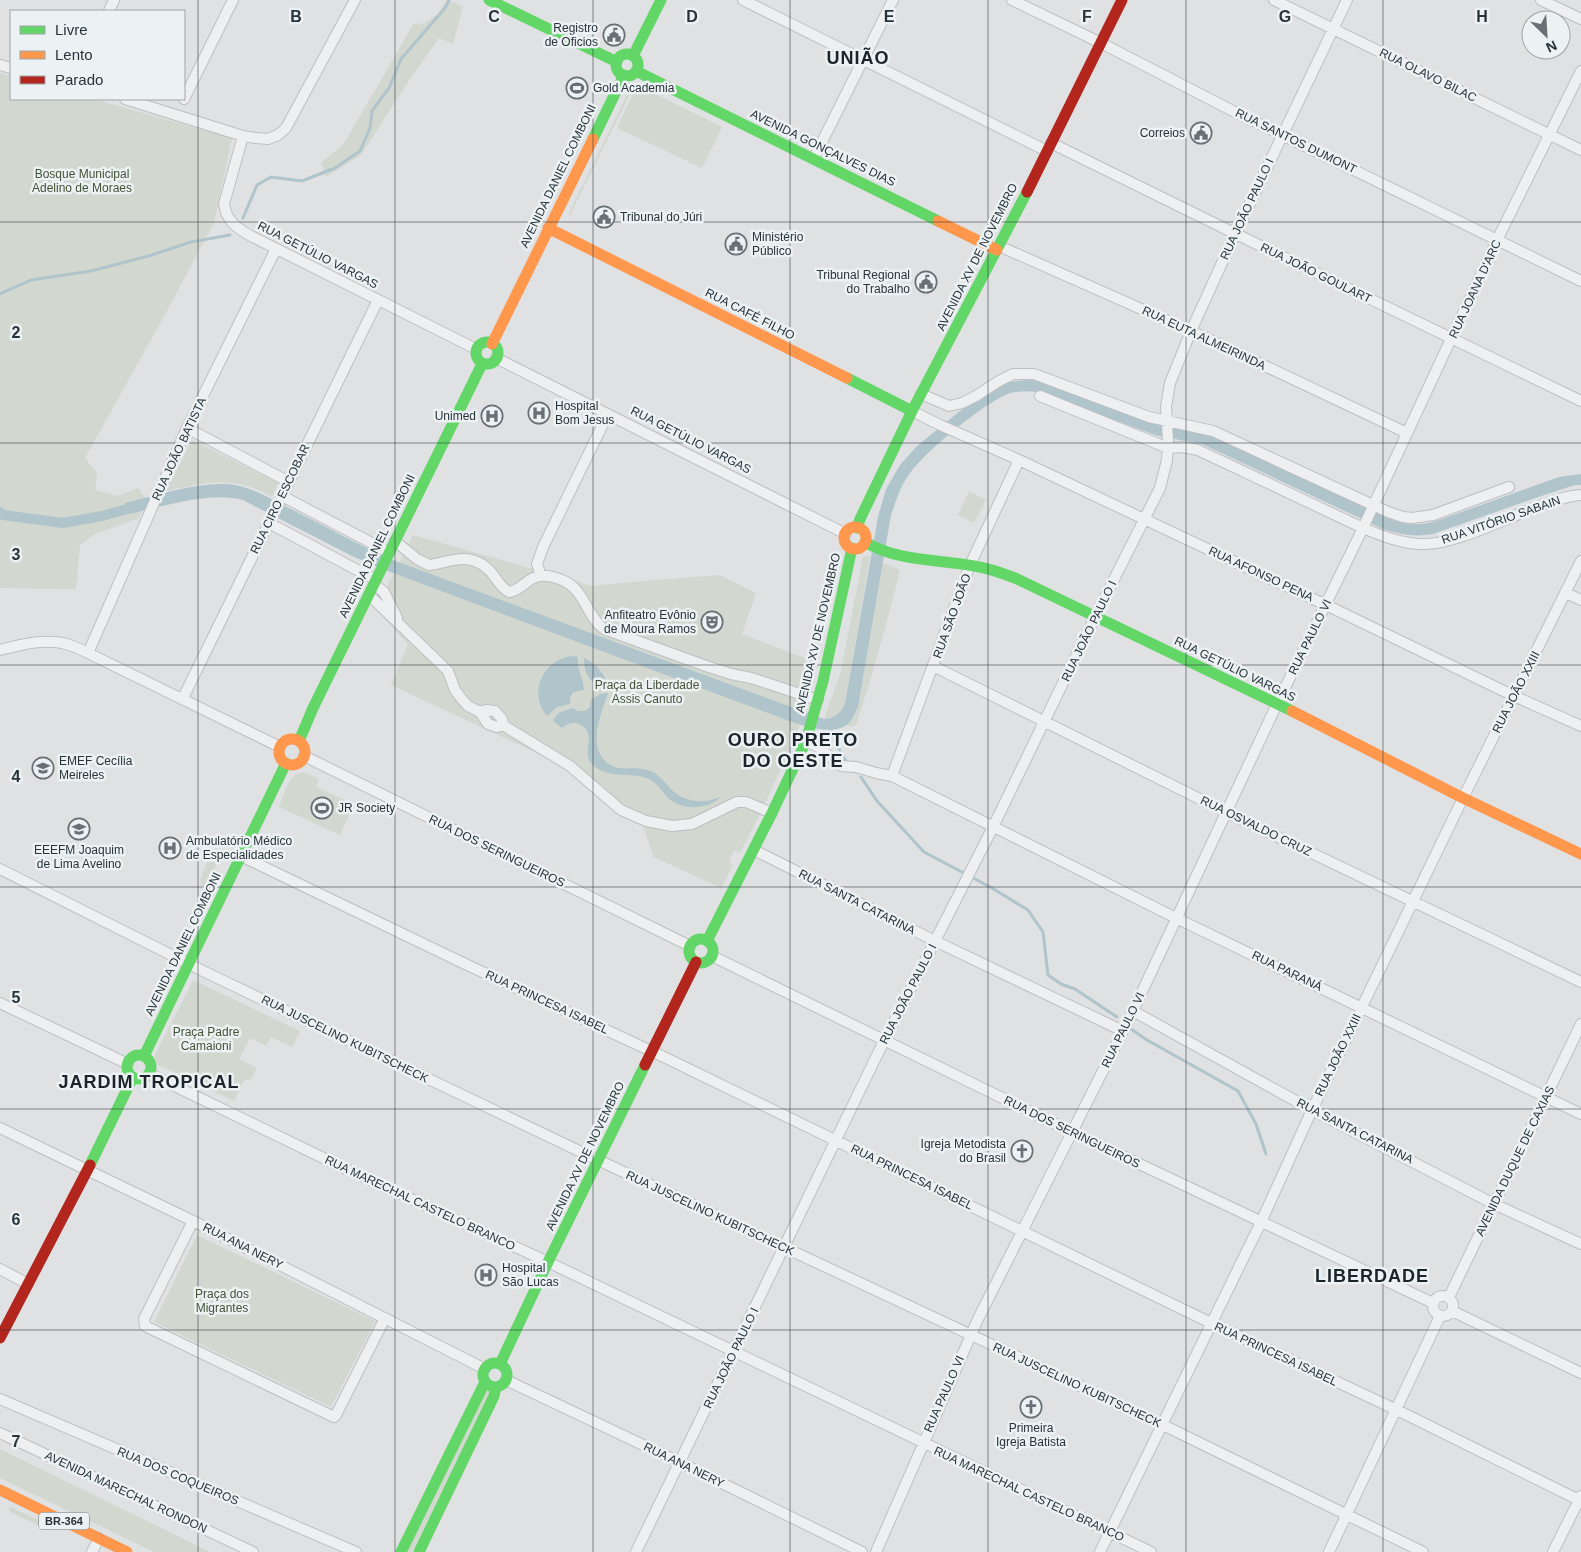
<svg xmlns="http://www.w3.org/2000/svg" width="1581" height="1552" font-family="Arial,sans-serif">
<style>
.green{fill:#d2d7cf}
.water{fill:#b0c4cb}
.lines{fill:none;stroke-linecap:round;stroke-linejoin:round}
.stream{stroke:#b0c4cb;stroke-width:3}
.canal{stroke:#b0c4cb;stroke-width:10}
.street-casing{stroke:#bdbfc1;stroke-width:12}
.street{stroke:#eeeff0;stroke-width:10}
.fast{stroke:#63d668;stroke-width:11}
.slow{stroke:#ff974d;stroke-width:11}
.jam{stroke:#b3261e;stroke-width:11}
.grid{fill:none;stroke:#28333a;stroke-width:1;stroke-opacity:0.55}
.labels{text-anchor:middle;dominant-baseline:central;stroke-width:5;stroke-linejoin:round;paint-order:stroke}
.shield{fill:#ecf1f3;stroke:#636c72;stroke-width:1}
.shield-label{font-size:11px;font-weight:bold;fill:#28333a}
.poi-label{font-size:12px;fill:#28333a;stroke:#ecf1f3;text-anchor:start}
.street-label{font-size:12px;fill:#28333a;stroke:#ecf1f3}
.park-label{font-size:12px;fill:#445437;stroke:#ecf1f3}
.district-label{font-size:18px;font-weight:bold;letter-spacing:1px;fill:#1b242a;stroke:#ecf1f3}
.grid-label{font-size:16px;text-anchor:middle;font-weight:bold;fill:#28333a;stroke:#ecf1f3;stroke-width:5;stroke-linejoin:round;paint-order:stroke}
</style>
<rect width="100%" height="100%" fill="#dfe1e3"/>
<path class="green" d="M446,0l17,6 -10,38 -14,-6 -29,41 -49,76 -35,22 -5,-14 22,-18 71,-122 9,1 15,-10z
M0,73l11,3v23h82l139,39 -18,85 -46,86 -83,149 12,15 -2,17 23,6 20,-8 8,11 -7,19 -44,16 -15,11 -4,44 -76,-1z
M637,85l85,42 -20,41 -85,-40z
M628,93l2,1 -60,121h-2z
M192,440l86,43 -6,14c-9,-5 -19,-10 -29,-12 -25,-7 -52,1 -77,6z
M969,491l17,9 -12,23 -16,-8z
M413,535l116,33 14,1 48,17 52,-5 76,-6 37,18 -14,41 65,25 4,-6 8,3 -8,33 -1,1 -13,44 -37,80 -20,39 -6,-3 -5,12 4,3 -12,23 -67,-31 -11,-31 -27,-13 -37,-34 -21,-16 -167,-78 17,-41 -32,-35z
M870,556l-25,148c-5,10 -10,14 -21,15l17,-48 22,-114z
M883,563l17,7c-13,52 -27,104 -44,155l-6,2 -3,-3 7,-7 4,-10z
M303,772l16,7 -3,8 38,17 -14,31 -61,-28c5,-12 9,-33 24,-35z
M219,850l4,2 -18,35 -4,-2c-1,-12 8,-29 18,-35z
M193,981h2l105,50 -8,16 -21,-10 -5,9 -16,-8 -11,21 18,9 -7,13 -5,-2 -11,22 -77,-37 -3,-3v-4z
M197,1235l178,86 -44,86 -177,-85z
M485,1391h4l1,3 -78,158h-6z
M0,1449l210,103h-56l-148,-71 -6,-3z
M11,1507l35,17 1,3 -3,1 -34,-16 -1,-3z"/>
<path class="water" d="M1033,379l129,46 46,8 187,88c20,5 27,4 47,-2l117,-42 22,-3v11h-6l-31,10 -111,39c-18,3 -32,1 -50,-5l-181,-85 -44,-8 -121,-44c-9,-1 -18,-1 -27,1 -25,9 -87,60 -102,83 -8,11 -12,25 -17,39l-33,192c-3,6 -5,12 -10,17 -19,15 -57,-3 -77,-10l-378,-141 -39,-16 -111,-57c-34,-9 -80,7 -115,14l-3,-11c33,-8 67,-20 101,-19 21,1 39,12 57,21 39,19 76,41 115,57l426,157c11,-1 16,-5 21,-15l33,-187 8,-28 14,-24 17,-19 43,-35 30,-22 19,-7z
M571,656l7,1c-1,14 5,20 6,33l-11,2 -3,6v6l-13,3 -10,9c-19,-23 -5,-55 24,-60z
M584,658c13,6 20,15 24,28l-7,1c-13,-6 -17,-15 -17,-29z
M608,693c-6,18 -18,45 -7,63 12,19 30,9 46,14 11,2 17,12 24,19 14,14 32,15 50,8 -15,13 -38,14 -53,1 -7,-7 -11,-17 -22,-20 -17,-6 -40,1 -54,-14 -12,-11 7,-31 -13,-40 -6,-3 -12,0 -17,4l-9,-7c6,-11 9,-9 20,-13l4,3h8l5,-4 1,-8 10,-5z"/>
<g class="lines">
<path class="stream" d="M243,218l14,-33 14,-8 31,4 33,-13 25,-17 10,-23 2,-17 17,-23 12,-29 44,-51 4,-8
M0,294l31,-14 60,-9 61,-16 39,-13 39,-7
M830,728l10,23 6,10
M861,777l16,24 47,51 68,36 36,22 15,22 5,43 13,9 14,5 42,28
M1131,1029l16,11 91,51 18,33 10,30"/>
<path class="canal" d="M0,512l3,3 60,8 39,-7 36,-10"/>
<g class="street-casing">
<path id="street" d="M743,0l304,151
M1012,0l89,43 130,67 350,171
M1274,0l307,150
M1541,0l40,19
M109,11l5,-11
M0,65l11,3
M125,99l118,37 13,2 12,1 10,-4 8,-7 69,-128
M184,99l49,-99
M243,136l-19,68c2,16 12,24 27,32l225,113
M1051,143l185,91 345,167
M814,158l79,-158
M999,246l192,85 216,102
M496,358l350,176
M921,394l28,12 13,-3 14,-7 23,-15 14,-7h21l115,43 64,14 175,81 15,5 9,1 21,-3 76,-28
M1040,396l128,52 15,-1 15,3 165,78c19,8 39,16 60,16 28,1 78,-23 106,-34 17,-6 34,-14 52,-15
M912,411l28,14 79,35 307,145 188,91 67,30
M187,428l102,54
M282,496l107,56
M269,523l107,57
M395,541l22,18 12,6c23,-3 41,-15 62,7 6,7 9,15 18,20 13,-2 18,-14 30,-16 8,-1 16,1 23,4 23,9 24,36 42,49l102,37 25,8 20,4 67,22
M541,576l-4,-12 6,-17 65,-133
M374,584l10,8 13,26
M1566,593l15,7
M369,595l79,76 7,19 6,8 7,8 12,6 8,12 9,3 6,-2 67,41 51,44 25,11 26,5 20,-2 45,-22h9l26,11
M0,650c20,-5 41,-11 62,-7 9,2 18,6 26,10l192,94
M88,653l99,-225 89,-179
M933,666l293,146 355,170
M183,698l195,-398
M480,712l6,-2 9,1 7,8 1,6
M806,741l14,7 21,18 15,1 20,6 16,3 284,142 405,196
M304,756l386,190
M892,776l78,-211 49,-105
M754,850l181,91 188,90
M241,856l220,106 205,96 545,265 186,87 184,91
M0,869l205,103 393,188 563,264 262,128
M712,956l360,176 361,171
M0,1003l128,61
M1133,1011l179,99 182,94 87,40
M150,1074l196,95 202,93 603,290
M0,1128l193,93 292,148
M193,1221l-49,98 1,7 189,91 2,-2 49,-97
M0,1269l28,15
M1433 1306a10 10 0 1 1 20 0a10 10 0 1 1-20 0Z
M1449,1297l132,-273
M1452,1311l129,62
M506,1380l173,82 183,90
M0,1399l356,153
M0,1433l253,119
M92,1552l7,-14
M636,1552l243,-501 114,-224 102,-210 65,-129 7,-28 1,-19 -2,-34 4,-24 21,-52 40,-88 116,-243
M876,1552l102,-233 155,-308 144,-307 86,-176 134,-288 84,-169
M1100,1552l161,-330 51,-112 151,-312 118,-237
M1329,1552l111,-236
M1553,1552l28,-56"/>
</g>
<use href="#street" class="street"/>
<path class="fast" d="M489,0l128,62
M616 65a11 11 0 1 1 22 0a11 11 0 1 1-22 0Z
M633,56l28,-56
M636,71l302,150
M593,139l31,-64
M476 353a11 11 0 1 1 22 0a11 11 0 1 1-22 0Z
M847,378l65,33
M857,528l3,-9 52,-108 115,-219
M865,542c34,20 71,17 109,24 14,2 28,7 41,12l277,133
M299,741l14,-33 169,-344
M689 951a12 12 0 1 1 24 0a12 12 0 1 1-24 0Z
M707,941l65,-128 34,-72 17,-60 29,-133
M127 1067a12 12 0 1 1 24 0a12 12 0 1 1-24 0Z
M144,1056l142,-293
M90,1165l43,-88
M483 1375a12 12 0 1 1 24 0a12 12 0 1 1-24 0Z
M500,1364l48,-102 97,-197
M401,1552l84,-170
M419,1552l75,-156 2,-9"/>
<path class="slow" d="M938,221l59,29
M548,228l299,150
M492,344l101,-205
M844 538a11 11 0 1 1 22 0a11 11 0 1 1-22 0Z
M1292,711l171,87 118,56
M279 752a13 13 0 1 1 26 0a13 13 0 1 1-26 0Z
M0,1490l127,62"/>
<path class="jam" d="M1027,192l95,-192
M645,1065l51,-103
M0,1338l90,-173"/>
</g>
<path class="grid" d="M198,0v1552M395,0v1552M593,0v1552M790,0v1552M988,0v1552M1186,0v1552M1383,0v1552M0,222h1581M0,443h1581M0,665h1581M0,887h1581M0,1109h1581M0,1330h1581"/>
<defs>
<g id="civic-ring" transform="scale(1.125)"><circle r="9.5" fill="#ecf1f3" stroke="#687075" stroke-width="1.5"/><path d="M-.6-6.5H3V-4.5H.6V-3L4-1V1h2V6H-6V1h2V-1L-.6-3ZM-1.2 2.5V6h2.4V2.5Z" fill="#687075"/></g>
<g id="stadium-ring" transform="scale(1.125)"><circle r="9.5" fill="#ecf1f3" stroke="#687075" stroke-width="1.5"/><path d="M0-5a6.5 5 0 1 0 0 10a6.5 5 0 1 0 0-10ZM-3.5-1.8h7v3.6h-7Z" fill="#687075"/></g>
<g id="hospital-ring" transform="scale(1.125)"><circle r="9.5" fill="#ecf1f3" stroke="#687075" stroke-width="1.5"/><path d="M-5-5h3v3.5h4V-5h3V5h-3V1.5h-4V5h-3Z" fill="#687075"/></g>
<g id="theatre-ring" transform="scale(1.125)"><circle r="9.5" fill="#ecf1f3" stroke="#687075" stroke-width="1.5"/><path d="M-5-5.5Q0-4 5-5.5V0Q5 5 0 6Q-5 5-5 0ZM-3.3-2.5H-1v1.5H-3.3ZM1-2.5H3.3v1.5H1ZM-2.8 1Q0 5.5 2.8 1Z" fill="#687075"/></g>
<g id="school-ring" transform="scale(1.125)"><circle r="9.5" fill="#ecf1f3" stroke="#687075" stroke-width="1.5"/><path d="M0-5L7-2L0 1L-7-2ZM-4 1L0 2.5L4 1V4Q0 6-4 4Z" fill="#687075"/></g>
<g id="church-ring" transform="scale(1.125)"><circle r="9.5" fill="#ecf1f3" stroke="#687075" stroke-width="1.5"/><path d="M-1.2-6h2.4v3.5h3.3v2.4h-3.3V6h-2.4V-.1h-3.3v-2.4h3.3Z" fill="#687075"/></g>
</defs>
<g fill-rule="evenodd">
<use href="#civic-ring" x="614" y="35"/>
<use href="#stadium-ring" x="577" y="88"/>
<use href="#civic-ring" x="1201" y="133"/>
<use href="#civic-ring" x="604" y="217"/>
<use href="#civic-ring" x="736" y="244"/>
<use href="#civic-ring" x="926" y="282"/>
<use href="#hospital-ring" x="539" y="413"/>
<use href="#hospital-ring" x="492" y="416"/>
<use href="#theatre-ring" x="712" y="622"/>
<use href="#school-ring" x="43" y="768"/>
<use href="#stadium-ring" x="322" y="808"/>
<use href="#school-ring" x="79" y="829"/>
<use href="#hospital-ring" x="170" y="848"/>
<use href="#church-ring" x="1022" y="1151"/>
<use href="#hospital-ring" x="486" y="1275"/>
<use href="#church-ring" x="1031" y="1407"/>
</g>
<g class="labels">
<rect class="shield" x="39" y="1512.5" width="50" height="17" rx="4"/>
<g class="shield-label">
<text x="64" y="1521">BR-364</text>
</g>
<g class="poi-label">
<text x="598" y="28" text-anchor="end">Registro<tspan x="598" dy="14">de Oficios</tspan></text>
<text x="593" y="88">Gold Academia</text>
<text x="1185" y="133" text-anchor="end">Correios</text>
<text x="620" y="217">Tribunal do Júri</text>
<text x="752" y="237">Ministério<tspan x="752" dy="14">Público</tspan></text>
<text x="910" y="275" text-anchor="end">Tribunal Regional<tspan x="910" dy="14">do Trabalho</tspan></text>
<text x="555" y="406">Hospital<tspan x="555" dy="14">Bom Jesus</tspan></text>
<text x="476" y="416" text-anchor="end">Unimed</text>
<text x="696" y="615" text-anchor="end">Anfiteatro Evônio<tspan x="696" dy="14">de Moura Ramos</tspan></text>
<text x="59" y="761">EMEF Cecília<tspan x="59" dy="14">Meireles</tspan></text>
<text x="338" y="808">JR Society</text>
<text x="186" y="841">Ambulatório Médico<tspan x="186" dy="14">de Especialidades</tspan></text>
<text x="79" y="850" text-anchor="middle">EEEFM Joaquim<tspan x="79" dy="14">de Lima Avelino</tspan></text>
<text x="1006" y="1144" text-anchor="end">Igreja Metodista<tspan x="1006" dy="14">do Brasil</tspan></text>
<text x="502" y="1268">Hospital<tspan x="502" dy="14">São Lucas</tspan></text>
<text x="1031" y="1428" text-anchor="middle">Primeira<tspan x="1031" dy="14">Igreja Batista</tspan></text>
</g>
<g class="street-label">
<text transform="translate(1428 75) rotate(26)">RUA OLAVO BILAC</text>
<text transform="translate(1296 141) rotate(26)">RUA SANTOS DUMONT</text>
<text transform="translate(823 148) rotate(26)">AVENIDA GONÇALVES DIAS</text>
<text transform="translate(558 176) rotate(-64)">AVENIDA DANIEL COMBONI</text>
<text transform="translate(1247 209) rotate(-65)">RUA JOÃO PAULO I</text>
<text transform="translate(318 255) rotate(27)">RUA GETÚLIO VARGAS</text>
<text transform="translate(977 257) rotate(-63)">AVENIDA XV DE NOVEMBRO</text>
<text transform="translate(1316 273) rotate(26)">RUA JOÃO GOULART</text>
<text transform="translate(1475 289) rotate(-65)">RUA JOANA D'ARC</text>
<text transform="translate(750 314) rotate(27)">RUA CAFÉ FILHO</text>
<text transform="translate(1204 338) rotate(25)">RUA EUTA ALMEIRINDA</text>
<text transform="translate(691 440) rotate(27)">RUA GETÚLIO VARGAS</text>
<text transform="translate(179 449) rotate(-65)">RUA JOÃO BATISTA</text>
<text transform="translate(280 499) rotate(-64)">RUA CIRO ESCOBAR</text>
<text transform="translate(1501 520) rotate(-19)">RUA VITÓRIO SABAIN</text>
<text transform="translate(377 546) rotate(-64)">AVENIDA DANIEL COMBONI</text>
<text transform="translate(1261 574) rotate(25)">RUA AFONSO PENA</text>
<text transform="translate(952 616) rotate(-70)">RUA SÃO JOÃO</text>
<text transform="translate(1089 631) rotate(-64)">RUA JOÃO PAULO I</text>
<text transform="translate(818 633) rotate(-77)">AVENIDA XV DE NOVEMBRO</text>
<text transform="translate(1310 637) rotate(-64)">RUA PAULO VI</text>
<text transform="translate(1235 669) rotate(26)">RUA GETÚLIO VARGAS</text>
<text transform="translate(1516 692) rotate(-63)">RUA JOÃO XXIII</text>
<text transform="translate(1256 826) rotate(26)">RUA OSVALDO CRUZ</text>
<text transform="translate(497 851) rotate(26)">RUA DOS SERINGUEIROS</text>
<text transform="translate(857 902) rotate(27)">RUA SANTA CATARINA</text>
<text transform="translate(183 944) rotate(-64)">AVENIDA DANIEL COMBONI</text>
<text transform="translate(1287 971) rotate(26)">RUA PARANÁ</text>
<text transform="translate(908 994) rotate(-63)">RUA JOÃO PAULO I</text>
<text transform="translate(547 1002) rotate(25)">RUA PRINCESA ISABEL</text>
<text transform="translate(1123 1030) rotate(-64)">RUA PAULO VI</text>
<text transform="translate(345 1039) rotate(26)">RUA JUSCELINO KUBITSCHECK</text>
<text transform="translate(1338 1055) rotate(-64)">RUA JOÃO XXIII</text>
<text transform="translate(1355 1131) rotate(27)">RUA SANTA CATARINA</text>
<text transform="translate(1072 1132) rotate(26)">RUA DOS SERINGUEIROS</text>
<text transform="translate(585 1156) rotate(-64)">AVENIDA XV DE NOVEMBRO</text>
<text transform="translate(1515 1161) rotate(-64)">AVENIDA DUQUE DE CAXIAS</text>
<text transform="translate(912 1177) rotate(26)">RUA PRINCESA ISABEL</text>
<text transform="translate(420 1203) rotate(25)">RUA MARECHAL CASTELO BRANCO</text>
<text transform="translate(710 1213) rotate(25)">RUA JUSCELINO KUBITSCHECK</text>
<text transform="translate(243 1246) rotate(27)">RUA ANA NERY</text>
<text transform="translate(1276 1354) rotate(25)">RUA PRINCESA ISABEL</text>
<text transform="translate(731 1358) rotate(-64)">RUA JOÃO PAULO I</text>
<text transform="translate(1077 1385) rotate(25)">RUA JUSCELINO KUBITSCHECK</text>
<text transform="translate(944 1394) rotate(-66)">RUA PAULO VI</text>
<text transform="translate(684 1465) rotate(26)">RUA ANA NERY</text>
<text transform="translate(178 1476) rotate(23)">RUA DOS COQUEIROS</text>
<text transform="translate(126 1492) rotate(25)">AVENIDA MARECHAL RONDON</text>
<text transform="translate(1029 1494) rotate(25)">RUA MARECHAL CASTELO BRANCO</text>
</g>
<g class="park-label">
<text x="82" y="174">Bosque Municipal<tspan x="82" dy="14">Adelino de Moraes</tspan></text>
<text x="647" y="685">Praça da Liberdade<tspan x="647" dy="14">Assis Canuto</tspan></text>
<text x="206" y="1032">Praça Padre<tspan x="206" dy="14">Camaioni</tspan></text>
<text x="222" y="1294">Praça dos<tspan x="222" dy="14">Migrantes</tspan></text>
</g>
<g class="district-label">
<text x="858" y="58">UNIÃO</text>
<text x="793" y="740">OURO PRETO<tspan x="793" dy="21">DO OESTE</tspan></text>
<text x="149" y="1082">JARDIM TROPICAL</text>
<text x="1372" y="1276">LIBERDADE</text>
</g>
</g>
<g class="grid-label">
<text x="296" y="22">B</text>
<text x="494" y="22">C</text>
<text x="692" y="22">D</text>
<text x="889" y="22">E</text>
<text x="1087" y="22">F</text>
<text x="1285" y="22">G</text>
<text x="1482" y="22">H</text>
<text x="16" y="338">2</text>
<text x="16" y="560">3</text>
<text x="16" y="782">4</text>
<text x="16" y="1003">5</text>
<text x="16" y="1225">6</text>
<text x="16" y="1447">7</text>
</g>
<rect x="10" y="10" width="175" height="90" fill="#ecf1f3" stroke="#9ea5a9"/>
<rect x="20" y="26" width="25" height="8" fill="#63d668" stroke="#9ea5a9"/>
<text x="55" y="35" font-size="15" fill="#28333a">Livre</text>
<rect x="20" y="51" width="25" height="8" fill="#ff974d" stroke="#9ea5a9"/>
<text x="55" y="60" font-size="15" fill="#28333a">Lento</text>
<rect x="20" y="76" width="25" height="8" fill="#b3261e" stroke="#9ea5a9"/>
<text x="55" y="85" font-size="15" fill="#28333a">Parado</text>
<g transform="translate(1546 35) rotate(155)"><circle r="24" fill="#ecf1f3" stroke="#9ea5a9"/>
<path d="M0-4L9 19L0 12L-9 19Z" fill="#687075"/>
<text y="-8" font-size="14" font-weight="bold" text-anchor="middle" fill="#28333a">N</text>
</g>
</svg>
